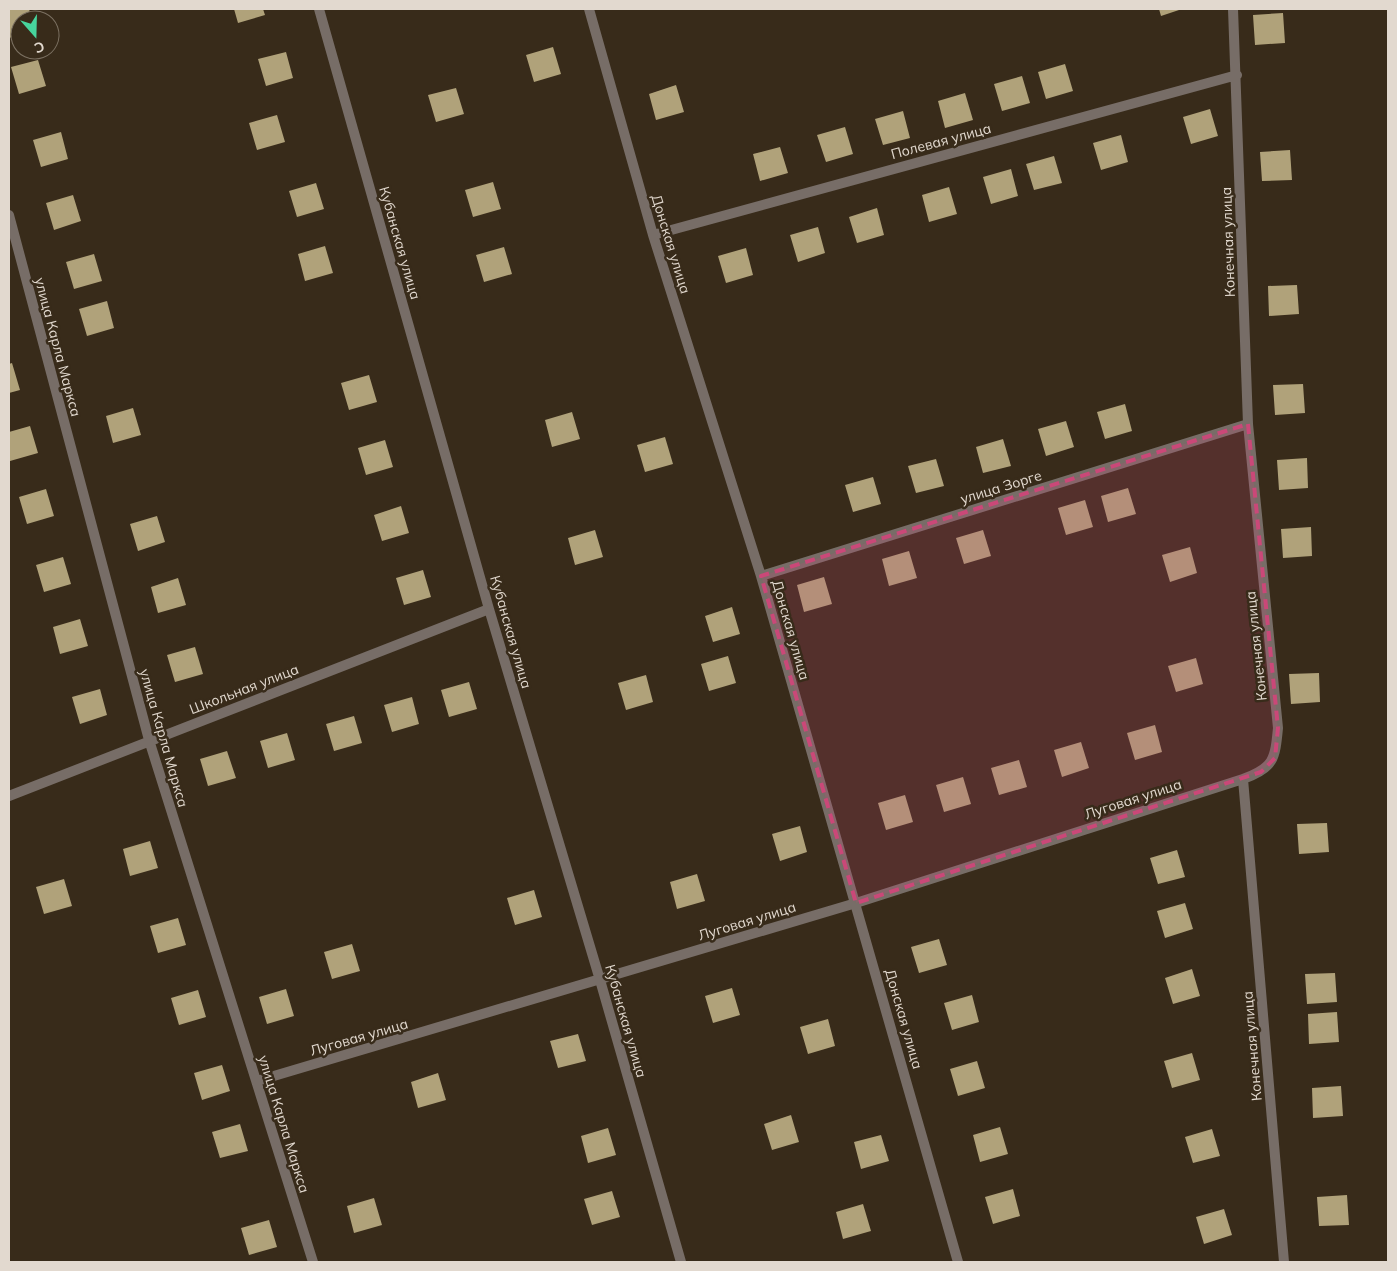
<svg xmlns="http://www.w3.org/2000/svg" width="1397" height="1271" font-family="Mulish,sans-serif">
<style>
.building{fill:#b0a27a}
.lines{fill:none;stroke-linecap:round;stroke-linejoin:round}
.street{stroke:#776d67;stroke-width:10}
.marked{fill:#ca4878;fill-opacity:0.2;stroke:#ca4878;stroke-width:4;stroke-dasharray:10 6;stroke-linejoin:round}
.labels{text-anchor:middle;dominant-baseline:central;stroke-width:5;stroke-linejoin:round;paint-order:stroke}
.street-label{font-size:14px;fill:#e2d9cf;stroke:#382b1a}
</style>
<rect width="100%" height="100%" fill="#382b1a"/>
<path class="building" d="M9,9h20l3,11h-12v15l-11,3z
M234,9h29l2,6 -27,8z
M1159,9h23l-21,7z
M1283,13l2,30 -30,2 -2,-30z
M553,47l8,27 -27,8 -8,-27z
M286,52l7,26 -27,8 -8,-27z
M38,60l8,26 -27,8 -8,-27z
M1065,64l8,27 -27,8 -8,-27z
M1022,76l8,27 -28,8 -8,-27z
M676,85l8,27 -28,8 -7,-26z
M456,88l8,26 -28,8 -8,-27z
M965,93l8,27 -28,8 -7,-27z
M1210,109l8,27 -27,8 -8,-27z
M903,111l7,27 -27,7 -8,-26z
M277,115l8,27 -28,8 -8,-27z
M845,127l8,27 -27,8 -9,-27z
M61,132l7,27 -27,8 -8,-27z
M1121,135l7,27 -27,8 -8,-27z
M780,147l8,26 -28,8 -7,-27z
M1290,150l2,30 -30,1 -2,-29z
M1054,156l8,27 -28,7 -8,-26z
M1011,169l7,27 -27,8 -8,-27z
M493,182l8,27 -28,8 -8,-27z
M316,183l8,26 -27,8 -8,-26z
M949,187l8,27 -28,8 -7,-27z
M73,195l8,26 -27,9 -8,-27z
M877,208l7,27 -27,8 -8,-26z
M818,227l7,26 -27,9 -8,-27z
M325,246l8,27 -28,8 -7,-27z
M504,247l8,27 -28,8 -8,-27z
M746,248l7,27 -27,8 -8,-27z
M94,254l8,27 -28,8 -8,-27z
M1297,285l2,29 -30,2 -1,-30z
M107,301l7,27 -27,8 -8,-27z
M12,363l8,27 -11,3v-29z
M369,375l8,27 -28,8 -8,-27z
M1303,384l2,29 -30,2 -2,-30z
M1125,404l7,27 -27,8 -8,-27z
M133,408l8,27 -28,8 -7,-27z
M572,412l8,27 -28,8 -7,-27z
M1066,421l8,26 -28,9 -8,-27z
M30,426l8,27 -28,8 -1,-29z
M665,437l8,27 -28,8 -8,-27z
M1003,439l8,27 -28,7 -7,-26z
M385,440l8,27 -27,8 -8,-27z
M1307,458l1,30 -29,2 -2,-30z
M936,459l8,27 -28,7 -8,-27z
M873,477l8,27 -28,8 -8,-27z
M1128,488l8,26 -28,8 -7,-26z
M46,489l8,27 -27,8 -8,-27z
M1085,500l8,27 -27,8 -8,-27z
M401,506l8,27 -27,8 -8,-26z
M157,516l8,26 -27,9 -8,-27z
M1311,527l1,29 -29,2 -2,-29z
M595,530l8,27 -28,8 -7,-27z
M983,530l8,26 -27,8 -8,-26z
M1190,547l7,26 -27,9 -8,-27z
M909,551l8,27 -28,8 -7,-27z
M63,557l8,27 -27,8 -8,-27z
M423,570l8,27 -27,8 -8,-27z
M824,577l8,27 -28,8 -7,-27z
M178,578l8,27 -28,8 -7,-26z
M732,607l8,27 -27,8 -8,-26z
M80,619l8,27 -28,8 -7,-27z
M195,647l8,27 -28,8 -8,-27z
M728,656l8,27 -27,8 -8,-27z
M1196,658l7,26 -27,8 -8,-26z
M1319,673l1,29 -29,2 -2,-30z
M646,675l7,27 -27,8 -8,-27z
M469,682l8,27 -28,8 -8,-27z
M100,689l7,26 -27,9 -8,-27z
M412,697l7,27 -27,8 -8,-27z
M354,716l8,27 -28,8 -8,-27z
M1155,725l7,27 -27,8 -8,-27z
M287,733l8,27 -27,8 -8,-27z
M1081,742l8,26 -27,9 -8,-27z
M227,751l9,27 -28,8 -8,-27z
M1019,760l8,27 -28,8 -8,-27z
M963,777l8,27 -27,8 -8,-27z
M905,795l8,27 -27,8 -8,-27z
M1327,823l2,29 -30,2 -2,-30z
M800,826l7,26 -27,9 -8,-27z
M150,841l8,27 -28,8 -7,-27z
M1177,850l8,27 -27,7 -8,-26z
M697,874l8,27 -28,8 -7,-27z
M64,879l8,27 -28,8 -8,-27z
M534,890l8,27 -27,8 -8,-27z
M1185,903l8,26 -28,9 -8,-27z
M178,918l8,27 -28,8 -8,-27z
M939,939l8,26 -28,8 -8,-26z
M352,944l8,27 -28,8 -8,-27z
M1192,969l8,27 -27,8 -8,-26z
M1335,973l2,29 -30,2 -2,-30z
M732,988l8,27 -27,8 -8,-27z
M286,989l8,27 -27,8 -8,-27z
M198,990l8,27 -27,8 -8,-27z
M972,995l7,27 -27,8 -8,-27z
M1337,1012l2,30 -30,2 -1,-30z
M828,1019l7,27 -27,8 -8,-27z
M578,1034l8,27 -28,7 -8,-27z
M1192,1053l8,27 -28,8 -8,-27z
M977,1061l8,27 -27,8 -8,-27z
M222,1065l8,26 -28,9 -8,-27z
M438,1073l8,27 -28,8 -7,-26z
M1341,1086l2,30 -30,2 -1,-30z
M791,1115l8,27 -27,8 -8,-26z
M240,1124l8,27 -28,7 -8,-26z
M1000,1127l8,27 -28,8 -7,-27z
M608,1128l8,27 -28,8 -7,-27z
M1212,1129l8,27 -27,7 -8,-26z
M881,1135l8,26 -28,8 -7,-27z
M1013,1189l7,27 -27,8 -8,-27z
M612,1191l8,26 -28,8 -8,-26z
M1347,1195l2,30 -30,1 -2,-29z
M374,1198l8,27 -28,8 -7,-27z
M863,1204l8,27 -28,8 -7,-27z
M1224,1209l8,26 -28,9 -8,-27z
M269,1220l8,27 -28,8 -8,-27z"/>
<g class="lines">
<path class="street" d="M319,9l170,600 111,371 81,282
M589,9l64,226 108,341 197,686
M1233,9l15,415 30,304c-3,31 -4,40 -35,51l41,483
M9,215l140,525 164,522
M653,235l584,-160
M761,576l487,-152
M9,796l480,-187
M257,1081l599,-178 387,-124"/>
</g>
<path class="marked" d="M1248,424l30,304 -3,30 -14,14 -405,131 -95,-327z"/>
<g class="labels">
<g class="street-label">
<text transform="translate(941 141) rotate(-15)">Полевая улица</text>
<text transform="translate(1228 242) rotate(-92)">Конечная улица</text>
<text transform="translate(400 243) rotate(74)">Кубанская улица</text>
<text transform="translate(671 244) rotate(73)">Донская улица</text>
<text transform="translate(58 347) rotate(75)">улица Карла Маркса</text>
<text transform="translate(1001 487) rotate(-17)">улица Зорге</text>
<text transform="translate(791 630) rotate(74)">Донская улица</text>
<text transform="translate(511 632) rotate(74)">Кубанская улица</text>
<text transform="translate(1256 646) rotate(-96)">Конечная улица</text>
<text transform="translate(244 689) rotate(-21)">Школьная улица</text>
<text transform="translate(164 738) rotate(74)">улица Карла Маркса</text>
<text transform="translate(1133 799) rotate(-18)">Луговая улица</text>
<text transform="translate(747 921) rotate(-17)">Луговая улица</text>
<text transform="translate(904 1019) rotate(74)">Донская улица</text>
<text transform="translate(626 1021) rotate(74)">Кубанская улица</text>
<text transform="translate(359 1037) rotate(-16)">Луговая улица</text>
<text transform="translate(1252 1046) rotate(-95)">Конечная улица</text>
<text transform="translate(284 1124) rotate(73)">улица Карла Маркса</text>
</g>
</g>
<rect width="1397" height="1271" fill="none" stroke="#e2d9cf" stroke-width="20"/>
<g transform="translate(35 35) rotate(160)"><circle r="24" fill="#382b1a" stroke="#7c7162"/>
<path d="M0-4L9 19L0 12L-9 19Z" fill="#47d49d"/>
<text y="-8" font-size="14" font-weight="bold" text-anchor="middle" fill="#e2d9cf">С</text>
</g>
</svg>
